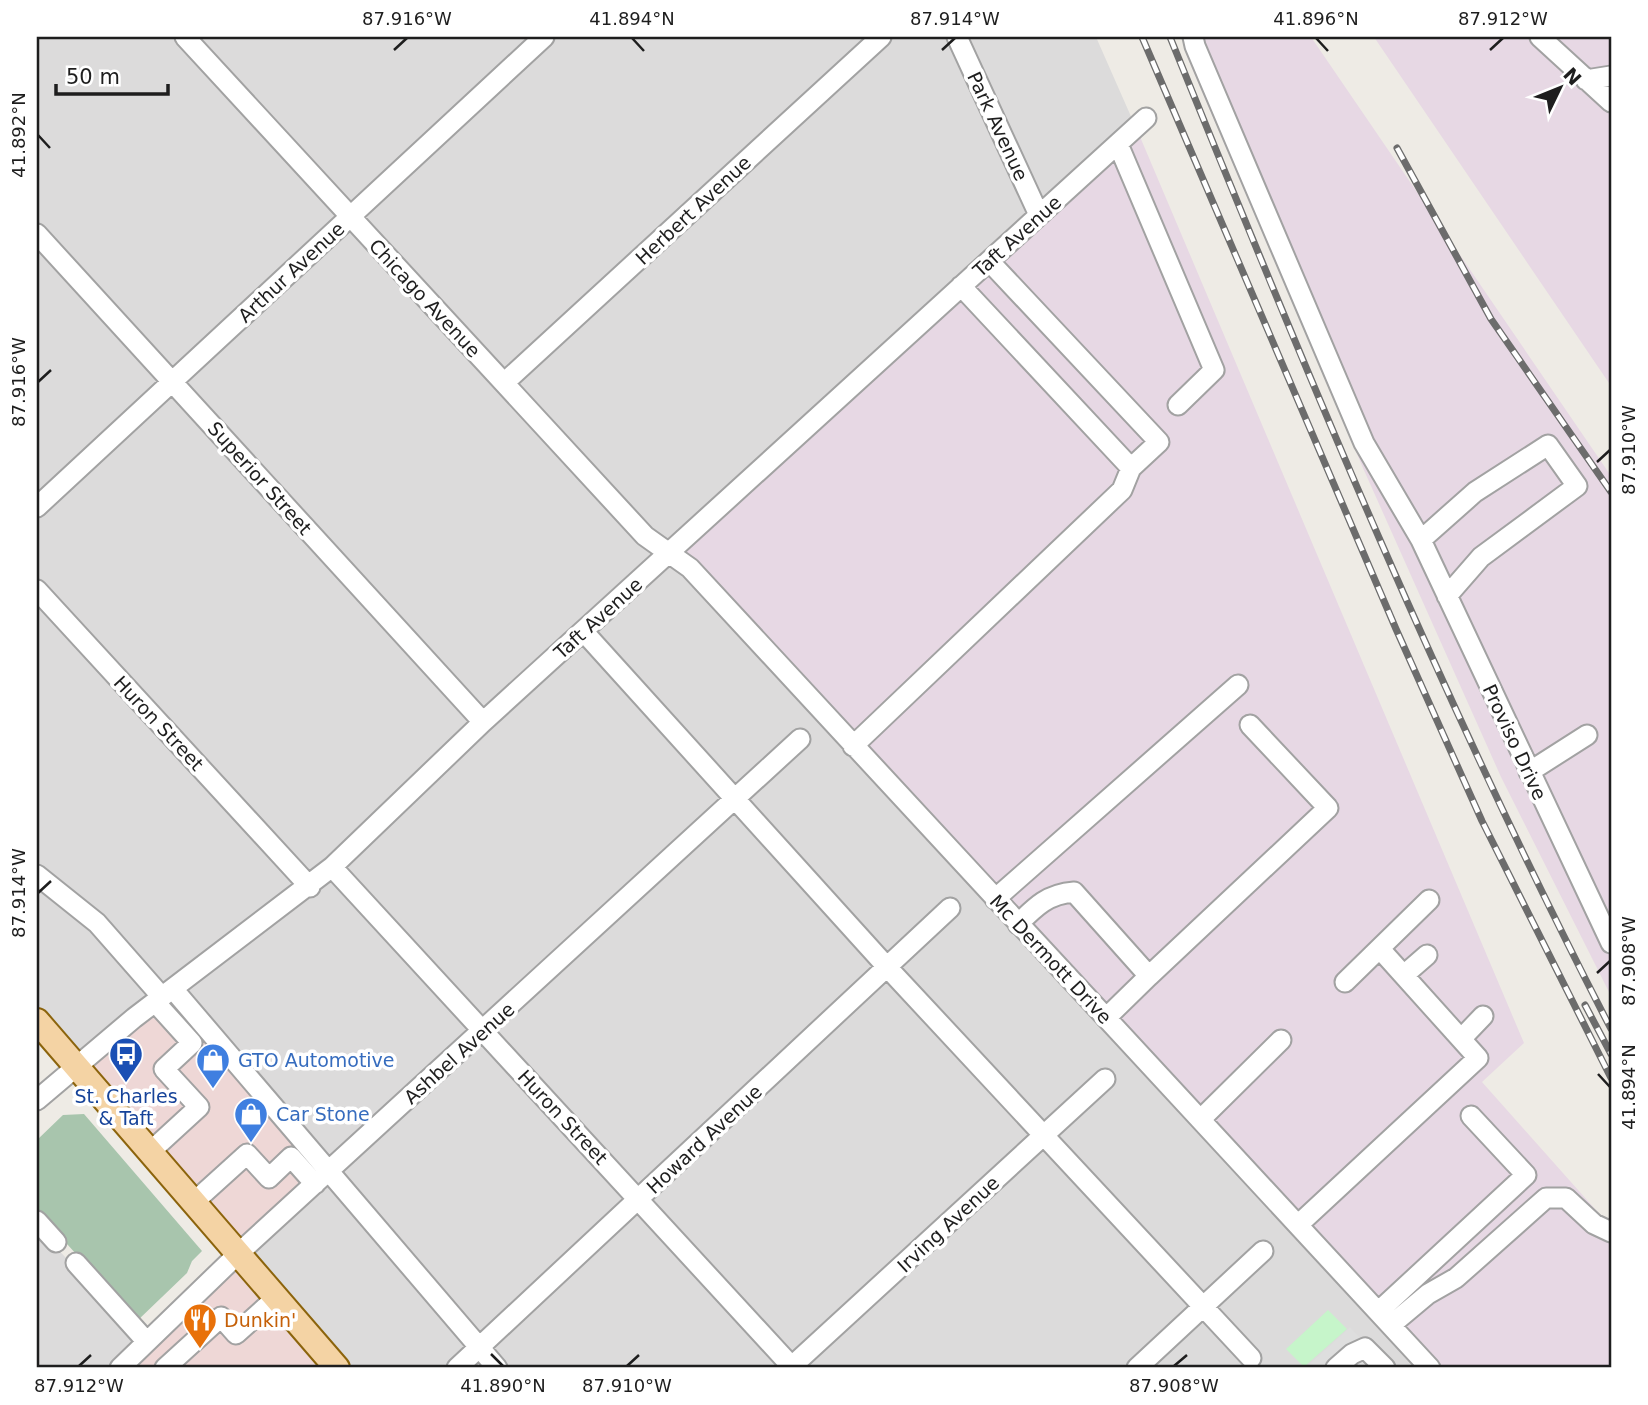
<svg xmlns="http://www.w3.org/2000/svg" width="1648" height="1405" font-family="'DejaVu Sans',sans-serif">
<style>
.residential{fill:#dcdbdb}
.commercial{fill:#eed7d6}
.industrial{fill:#e7d8e4}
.cemetery{fill:#a8c5ad}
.park{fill:#c6f5ca}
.parking{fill:#dedede}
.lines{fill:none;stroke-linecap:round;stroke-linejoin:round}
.minor-casing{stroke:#a2a2a2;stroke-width:23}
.major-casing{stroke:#8c640c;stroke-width:28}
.path{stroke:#ee8476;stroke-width:2.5;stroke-dasharray:3.5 3.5;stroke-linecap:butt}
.minor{stroke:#fff;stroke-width:19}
.major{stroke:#f4d3a4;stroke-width:24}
.rail-casing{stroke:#6c6c6c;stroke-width:7}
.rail{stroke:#fff;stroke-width:4.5;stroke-dasharray:13;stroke-linecap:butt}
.ticks{fill:none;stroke:#1e1e1e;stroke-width:2.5}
.labels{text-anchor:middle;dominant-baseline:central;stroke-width:7;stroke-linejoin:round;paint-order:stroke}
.street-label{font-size:19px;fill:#1e1e1e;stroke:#fff}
.shop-label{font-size:19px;fill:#366cbe;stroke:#fff;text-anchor:start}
.transit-label{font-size:19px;fill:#164399;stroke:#fff}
.food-label{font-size:19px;fill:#c56008;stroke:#fff;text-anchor:start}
.neatline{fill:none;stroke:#1e1e1e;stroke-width:2.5}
.ticks-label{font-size:18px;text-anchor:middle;fill:#1e1e1e}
</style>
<rect width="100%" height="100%" fill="#eeebe5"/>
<path class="residential" d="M37,37h1059l37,84 -822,758 -231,184 -43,-56z
M670,559l751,809h-1078l-97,-115 -65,-264z
M37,1226l105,116 -27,26h-78z"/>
<path class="commercial" d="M181,989l155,183 -90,81 -159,-184z
M237,1255l96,113h-205z"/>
<path class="industrial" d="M1203,37h108l300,439v520l-110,-219 -138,-309 -177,-414z
M1374,37h237v349z
M1138,132l386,911 -42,39 129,145v141h-177l-755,-816z"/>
<path class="cemetery" d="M84,1114l118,137 -10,10 -5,12 -50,48 -100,-110v-71l26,-25z"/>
<path class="park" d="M1328,1310l19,19 -43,38 -18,-18z"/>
<path class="parking" d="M1350,1327l39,41h-84z"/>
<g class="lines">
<g class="minor-casing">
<path id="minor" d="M185,37l460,499 45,32 740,800
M957,37l82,178
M1193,37l2,9 169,397 57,97 190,403
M1540,37l71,65
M1586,80l25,-4
M1118,144l96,226 -36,35
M37,234l446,488
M989,261l170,181 -28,26
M504,383l377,-346
M37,507l507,-470
M1421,540l54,-48 73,-47 29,41 -96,71 -34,39
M37,590l273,297
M583,631l304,336 364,391
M853,746l269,-256 9,-22 -170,-182
M1529,772l58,-37
M332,867l461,501
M37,875l60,48 65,74
M995,899l243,-214
M1018,924c18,-18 30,-30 56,-32l75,84 -43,42
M1404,975l23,-20
M1149,976l179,-168 -78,-83
M1345,982l84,-82
M173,989l324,379
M1461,1039l22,-23
M37,1100l97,-82 198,-151 151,-145 663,-604
M1201,1119l80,-79
M151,1151l48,-44 -35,-38 28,-26 -37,-41
M195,1201l52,-47 22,24 22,-21 24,27
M37,1221l19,21
M1299,1224l179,-166 -98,-109
M76,1263l71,79
M1379,1311l147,-136 -55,-59
M1391,1325l37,-31 28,-16 90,-80h20l28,26 17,8
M120,1368l120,-116 560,-513
M165,1368l56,-51 15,17 41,-37
M457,1368l493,-460
M790,1368l315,-289
M1137,1368l126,-117
M1336,1368l16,-14 13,-6 20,20"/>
</g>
<g class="major-casing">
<path id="major" d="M37,1021l300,347"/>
</g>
<path class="path" d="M291,1368l2,-2"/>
<use href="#minor" class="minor"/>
<use href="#major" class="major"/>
<g class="rail-casing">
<path id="rail" d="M1142,37l254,592 86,192 129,257
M1170,37c136,335 275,671 441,992
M1397,148l94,171 120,173
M1585,1005l26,49"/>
</g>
<use href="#rail" class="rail"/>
</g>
<path class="ticks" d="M632,38l12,13M1316,38l12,13M394,50l13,-12M942,50l13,-12M1490,50l13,-12M38,135l12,13M38,382l13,-12M1597,462l13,-12M38,893l13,-12M1597,973l13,-12M1598,1074l12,13M491,1354l12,12M79,1366l12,-11M627,1366l12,-11M1174,1366l13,-11"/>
<defs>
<g id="bus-pin" transform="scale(1.75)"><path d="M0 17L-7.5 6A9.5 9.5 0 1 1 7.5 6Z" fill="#1a4fb4" stroke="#fff"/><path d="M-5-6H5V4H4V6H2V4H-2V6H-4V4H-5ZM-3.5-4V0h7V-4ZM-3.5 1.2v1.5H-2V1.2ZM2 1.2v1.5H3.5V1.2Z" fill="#fff"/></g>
<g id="shop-pin" transform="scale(1.75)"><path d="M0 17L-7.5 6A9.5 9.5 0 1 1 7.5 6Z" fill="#3f7fe0" stroke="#fff"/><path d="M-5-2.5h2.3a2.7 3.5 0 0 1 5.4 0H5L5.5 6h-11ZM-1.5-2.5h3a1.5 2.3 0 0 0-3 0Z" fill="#fff"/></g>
<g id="restaurant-pin" transform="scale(1.75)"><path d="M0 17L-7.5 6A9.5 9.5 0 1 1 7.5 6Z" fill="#e8710a" stroke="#fff"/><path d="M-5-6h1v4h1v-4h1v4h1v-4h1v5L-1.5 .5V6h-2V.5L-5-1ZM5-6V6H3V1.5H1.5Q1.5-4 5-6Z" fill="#fff"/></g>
</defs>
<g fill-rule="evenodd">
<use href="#bus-pin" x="126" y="1054"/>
<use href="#shop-pin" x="213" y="1060"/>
<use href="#shop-pin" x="251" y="1114"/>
<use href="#restaurant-pin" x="200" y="1320"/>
</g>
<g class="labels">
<g class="street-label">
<text transform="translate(998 126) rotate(65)">Park Avenue</text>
<text transform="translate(693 210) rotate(-43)">Herbert Avenue</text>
<text transform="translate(1017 236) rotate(-42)">Taft Avenue</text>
<text transform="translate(291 272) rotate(-43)">Arthur Avenue</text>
<text transform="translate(425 298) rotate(47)">Chicago Avenue</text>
<text transform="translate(260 478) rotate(48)">Superior Street</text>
<text transform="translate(598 618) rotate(-42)">Taft Avenue</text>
<text transform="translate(159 723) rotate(47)">Huron Street</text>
<text transform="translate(1515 742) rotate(65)">Proviso Drive</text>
<text transform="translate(1051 959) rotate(47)">Mc Dermott Drive</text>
<text transform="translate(459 1053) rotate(-42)">Ashbel Avenue</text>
<text transform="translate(563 1117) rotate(47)">Huron Street</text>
<text transform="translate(704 1139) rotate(-43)">Howard Avenue</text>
<text transform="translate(948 1224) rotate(-43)">Irving Avenue</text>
</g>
<g class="shop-label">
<text x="238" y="1060">GTO Automotive</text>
<text x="276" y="1114">Car Stone</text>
</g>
<g class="transit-label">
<text x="126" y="1096">St. Charles<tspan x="126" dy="22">&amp; Taft</tspan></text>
</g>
<g class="food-label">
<text x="224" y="1320">Dunkin'</text>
</g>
</g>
<rect width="1648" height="1405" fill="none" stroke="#ffffff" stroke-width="77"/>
<g transform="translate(1560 88) rotate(47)" stroke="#ffffff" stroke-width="5" paint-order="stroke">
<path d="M0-5L12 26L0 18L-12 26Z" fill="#1e1e1e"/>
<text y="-10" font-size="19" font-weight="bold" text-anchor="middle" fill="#1e1e1e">N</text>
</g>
<path d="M56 84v10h112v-10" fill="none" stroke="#1e1e1e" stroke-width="3.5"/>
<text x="66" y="84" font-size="21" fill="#1e1e1e" stroke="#ffffff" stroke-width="5" paint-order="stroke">50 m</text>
<rect x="38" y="38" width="1572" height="1328" class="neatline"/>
<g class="ticks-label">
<text x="407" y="25">87.916°W</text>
<text x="632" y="25">41.894°N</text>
<text x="955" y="25">87.914°W</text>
<text x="1316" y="25">41.896°N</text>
<text x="1503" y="25">87.912°W</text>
<text transform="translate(19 135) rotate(-90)" y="6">41.892°N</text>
<text transform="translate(19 382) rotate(-90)" y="6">87.916°W</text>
<text transform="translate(1629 450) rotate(-90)" y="6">87.910°W</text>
<text transform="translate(19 893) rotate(-90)" y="6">87.914°W</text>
<text transform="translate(1629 961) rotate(-90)" y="6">87.908°W</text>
<text transform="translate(1629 1087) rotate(-90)" y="6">41.894°N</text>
<text x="79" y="1392">87.912°W</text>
<text x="503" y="1392">41.890°N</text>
<text x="627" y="1392">87.910°W</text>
<text x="1174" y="1392">87.908°W</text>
</g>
</svg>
